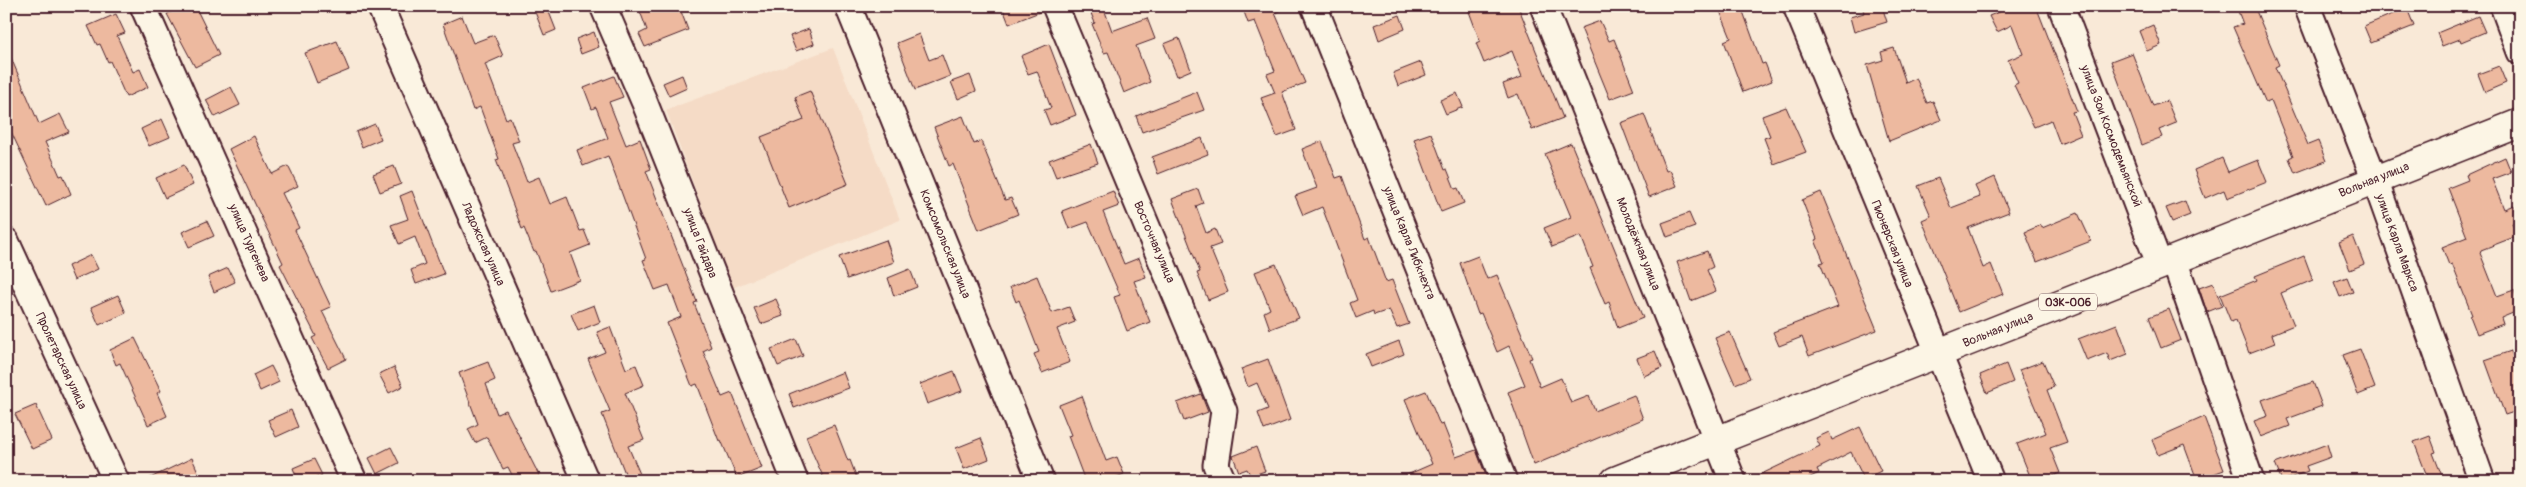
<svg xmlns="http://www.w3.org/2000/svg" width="2526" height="487" font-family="Pangolin,sans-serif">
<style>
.built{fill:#f5dbc6}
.building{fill:#edb99f;stroke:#4a1f2b}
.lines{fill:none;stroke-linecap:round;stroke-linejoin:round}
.minor-casing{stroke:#4a1f2b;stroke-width:29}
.major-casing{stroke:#4a1f2b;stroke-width:31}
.minor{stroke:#fcf5e5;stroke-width:25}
.major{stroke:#fcf5e5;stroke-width:28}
.labels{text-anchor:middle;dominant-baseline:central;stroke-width:5;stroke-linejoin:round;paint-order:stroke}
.shield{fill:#fcf5e5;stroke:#7f5f63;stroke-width:1}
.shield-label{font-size:11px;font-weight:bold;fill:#4a1f2b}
.street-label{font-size:12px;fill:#4a1f2b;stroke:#fcf5e5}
</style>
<rect width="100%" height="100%" fill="#f9e9d7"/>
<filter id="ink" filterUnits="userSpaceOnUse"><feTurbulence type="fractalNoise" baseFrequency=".02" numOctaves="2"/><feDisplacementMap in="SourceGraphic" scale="10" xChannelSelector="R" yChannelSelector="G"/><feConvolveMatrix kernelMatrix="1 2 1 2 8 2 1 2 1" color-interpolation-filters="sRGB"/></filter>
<g filter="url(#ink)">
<path class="built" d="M833,48l67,172 -168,68 -66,-178z"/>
<path class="building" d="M183,6h12l24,49 -24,12 -28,-53z
M638,6h41l9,24 -43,17 -6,-13 8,-4z
M1002,6h39l1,5 -33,13z
M1088,6h15l9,25 35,-13 8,21 -19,7 14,36 -26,11 -16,-41 -4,1 -12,-29 3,-1z
M1242,6h47l-14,7 30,70 -23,9 14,38 -19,7 -16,-39 14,-5 -8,-19 8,-3 -20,-50 -7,2z
M1467,6h51l45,112 -31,12 -14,-36 -10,4 -5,-14 19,-7 -10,-26 -28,12 -8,-20 4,-2z
M1733,6h8l21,58 3,-1 7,18 -29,11 -19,-51 7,-3 -11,-27z
M1862,6h20l5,16 -33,10 -4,-15 14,-4z
M2013,6h23l41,105 -5,1 9,23 -21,9 -9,-24 -17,7 -20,-42 4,-2 -10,-23 15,-6 -11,-29 -15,7 -8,-16z
M2236,6h18l25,59 -4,2 33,78 10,-4 8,20 -31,12 -6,-15 4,-2 -22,-55 -5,2 -33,-76 10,-3z
M547,7l9,23 -12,5 -9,-23z
M2407,8l7,18 -43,17 -7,-17z
M116,14l9,19 -8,3 16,36 7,-3 8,18 -22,10 -16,-36 -2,1 -8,-18 -3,1 -9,-19z
M1400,15l5,14 -26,11 -5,-15z
M462,16l11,27 21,-8 9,21 -18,8 21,55 4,-2 9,24 -7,2 15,39 12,-5 11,27 17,-7 13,34 4,-1 6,15 -20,8 10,27 -29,11 -15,-40 -2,1 -10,-24 -2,1 -26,-69 3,-1 -19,-52 -7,3 -30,-86z
M2478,16l7,16 -24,10 -1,-3 -18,7 -5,-13z
M1600,21l9,20 5,-2 20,51 -24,9 -29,-71z
M2153,25l8,20 -14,6 -8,-20z
M809,29l5,15 -18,7 -6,-15z
M594,32l5,15 -18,7 -5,-15z
M919,34l10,26 13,-5 8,21 -35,14 -18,-47z
M1179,38l12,32 -14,6 -13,-32z
M337,41l12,29 -32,13 -12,-30z
M1049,44l27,71 -26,10 -6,-15 7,-2 -14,-37 -9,3 -7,-18z
M6,46l33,78 21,-10 9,18 -24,10 15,34 3,-1 8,19 -25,12 -40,-85z
M1894,48l12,35 10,-5 11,25 6,-2 8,19 -52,21 -22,-76 16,-5 -2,-8z
M2132,53l21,53 14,-5 9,22 -17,7 3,7 -20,8 -31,-84z
M1421,62l5,13 -28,11 -5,-13z
M2499,66l7,17 -21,9 -7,-18z
M682,75l5,13 -18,8 -6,-13z
M970,75l6,16 -18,8 -7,-17z
M614,76l9,21 -14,5 17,43 14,-6 11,30 -5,2 51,131 -3,1 17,44 -8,4 19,46 10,-4 30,75 -25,10 -16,-38 -2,1 -22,-57 -5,2 -25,-63 14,-6 -12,-32 -14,5 -12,-30 3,-1 -38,-103 -25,10 -6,-16 31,-12 -12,-31 -4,2 -8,-21z
M231,87l9,18 -25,12 -9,-17z
M810,91l38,93 -59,24 -28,-71 43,-17 -9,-23z
M1197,92l7,18 -62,22 -6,-16z
M1457,93l6,14 -17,7 -6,-14z
M1786,107l20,45 -32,12 -10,-26 6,-2 -8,-20z
M1644,114l22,57 4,-1 7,16 -28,11 -28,-74z
M963,116l11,28 7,-3 24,59 6,-2 7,16 -39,16 -26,-66 -4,2 -15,-39z
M162,119l8,18 -21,9 -8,-17z
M375,124l6,15 -19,8 -6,-15z
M1431,133l14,37 2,-1 8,20 3,-1 6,15 -23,9 -27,-73z
M254,136l18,38 16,-8 10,20 -16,7 17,35 -4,2 36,77 -9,4 24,48 -18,9 -16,-30 4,-2 -36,-71 3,-2 -54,-114z
M1202,138l6,16 -50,20 -6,-17z
M1322,141l14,37 6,-2 23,63 4,-2 17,45 6,-2 17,44 -12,4 -8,-18 -15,5 -1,-4 -17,7 -6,-15 7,-3 -35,-93 -19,8 -8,-19 22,-8 -15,-39z
M1571,143l72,175 -25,10 -9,-26 -4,2 -15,-36 3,-1 -12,-31 -29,11 -8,-19 27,-11 -26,-63z
M1091,144l7,19 -42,14 -7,-17z
M2505,157l6,15 -19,7 12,30 10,-4 5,15 -7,3 5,13 -36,14 -1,3 17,43 17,-6 6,20 -19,8 2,6 -26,10 -7,-18 2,-1 -20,-51 -3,1 -7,-18 25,-10 -19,-49 20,-8 -2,-5z
M2222,158l6,14 30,-12 9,22 -40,16 -3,-8 -19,8 -11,-28z
M184,165l9,20 -28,13 -9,-20z
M394,166l7,18 -21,8 -7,-18z
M1995,177l14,35 -41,16 15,40 8,-4 12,30 -44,18 -37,-92 9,-4 -13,-30 20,-8 13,30 29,-11 -5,-11z
M1198,189l5,14 -7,3 10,27 9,-4 6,15 -11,4 18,44 -20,8 -11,-27 3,-1 -28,-73z
M412,191l32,83 -28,10 -5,-14 14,-6 -10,-27 -16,7 -8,-19 17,-6 -8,-23z
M1113,191l6,15 -16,6 21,52 15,-6 7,19 -12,4 16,41 -23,9 -13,-34 6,-2 -32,-73 -19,7 -7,-18z
M1821,192l56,138 -68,26 -7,-19 -23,9 -6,-14 65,-25 -18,-44 4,-1 -9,-22 2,-1 -15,-39z
M2185,201l5,14 -18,7 -6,-14z
M1689,213l6,14 -28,10 -5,-14z
M2078,213l13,28 -54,21 -12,-30 16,-7 1,3z
M207,221l7,15 -25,11 -7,-15z
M2353,236l11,28 -14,6 -11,-28z
M886,240l8,22 -47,17 -8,-22z
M1707,251l6,16 -6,3 9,21 -25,10 -14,-39z
M91,255l7,14 -24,11 -6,-14z
M1478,256l9,23 10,-4 35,83 -3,1 11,28 21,-9 10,25 18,-7 6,15 39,-16 9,24 -109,46 -26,-73 17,-7 -16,-39 -12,6 -16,-39 -3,1 -18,-51z
M2304,256l9,24 -32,13 13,32 -22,9 3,9 -26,10 -13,-33 -5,2 -11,-27 37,-15 -2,-4z
M1276,264l23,54 -29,11 -6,-17 6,-3 -15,-37z
M228,268l7,14 -21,10 -6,-15z
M910,269l7,18 -23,9 -6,-18z
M1037,276l15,37 17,-6 6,15 -18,7 13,33 -28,11 -8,-19 5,-2 -20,-52 -3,2 -6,-15z
M2347,277l6,15 -13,5 -6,-15z
M2213,283l9,23 -15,6 -8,-24z
M118,295l8,18 -27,12 -8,-18z
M776,299l7,17 -22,8 -7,-16z
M594,305l6,17 -22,9 -7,-17z
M2169,309l12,31 -20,8 -12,-31z
M2117,324l11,30 -18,7 -3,-8 -20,8 -9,-22z
M610,327l16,42 10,-4 8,20 -19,8 19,47 -16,6 15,35h-15l-26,-67 8,-3 -22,-52 17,-7 -8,-20z
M1730,332l20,46 -15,6 -20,-46z
M135,338l26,53 -4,2 10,23 -19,9 -28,-62 -4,2 -6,-15z
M796,339l7,17 -25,10 -7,-17z
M1399,341l5,13 -33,13 -5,-13z
M2360,349l15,39 -17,7 -15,-40z
M1655,351l7,17 -18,8 -7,-18z
M2511,351l9,24v35l-15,5 -20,-55z
M1268,359l22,61 -26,10 -6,-17 10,-4 -11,-26 -9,4 -7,-18z
M2043,361l11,26 -7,3 20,52 -17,6 10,25 -19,8h-9l-15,-37 29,-11 -27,-63z
M488,362l7,18 -9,4 11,30 9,-4 36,71h-27l-7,-14 -5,2 -16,-32 -12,6 -7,-14 10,-5 -19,-51z
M2006,364l7,18 -26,11 -7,-18z
M271,366l8,16 -19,9 -7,-16z
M394,367l9,19 -14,7 -10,-19z
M954,371l8,20 -35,13 -7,-20z
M843,372l6,16 -55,20 -5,-14z
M2313,382l9,24 -35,13 3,7 -29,11 -7,-16 14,-5 -6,-16z
M1426,391l14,34 3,-1 13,33 20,-7 12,31h-95l39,-17 -27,-65z
M1201,394l7,18 -24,9 -7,-18z
M1082,396l24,65 11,-4 7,17 -17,7h-22l-17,-45 3,-1 -12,-30z
M36,405l16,35 -20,9 -17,-35z
M291,410l7,17 -22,10 -8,-17z
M2204,417l20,53 -27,10 -13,-35 -26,10 -6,-15z
M834,425l14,36 2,-1 8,21h-33l-12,-27 -7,-18z
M1860,427l21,44 -17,8 -13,-27 -34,17 2,4 -17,8h-55l73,-35 -4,-8 13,-6 3,8z
M2430,436l6,16 -3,1 11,28h-15l-15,-39z
M981,438l8,21 -25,10 -8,-21z
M2327,444l4,13 -25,9 2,5 -26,10 -7,-17z
M391,447l8,16 -22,11 -8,-16z
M1256,447l9,24 -14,5 -4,-7 -8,3 -6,-16z
M192,458l7,16 -14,7h-41z
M314,459l8,16 -13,6h-11l-5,-13z"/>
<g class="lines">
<g class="minor-casing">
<path id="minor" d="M143,6l211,475
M380,6l206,475
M603,6l41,95 151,380
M848,6l193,475
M1055,6l169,405 -8,54 7,16
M1314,6l190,475
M1543,6l190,475
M1796,6l195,475
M2061,6l99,260
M2307,6l68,174 107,301
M2503,6l17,46
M6,241l110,240
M2174,260l77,221"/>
</g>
<g class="major-casing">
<path id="major" d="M1615,481l905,-358"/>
</g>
<use href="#minor" class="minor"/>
<use href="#major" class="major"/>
</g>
</g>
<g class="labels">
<rect class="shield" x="2039" y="293.5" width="58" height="17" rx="4"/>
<g class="shield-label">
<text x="2068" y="302">03К-006</text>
</g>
<g class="street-label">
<text transform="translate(2111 136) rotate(69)">улица Зои Космодемьянской</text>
<text transform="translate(2374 180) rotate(-22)">Вольная улица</text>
<text transform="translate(1154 242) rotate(67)">Восточная улица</text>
<text transform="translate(249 243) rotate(66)">улица Тургенева</text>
<text transform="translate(700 243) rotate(69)">улица Гайдара</text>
<text transform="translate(1409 243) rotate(68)">улица Карла Либкнехта</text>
<text transform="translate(2397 243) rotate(70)">улица Карла Маркса</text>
<text transform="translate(483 244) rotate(66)">Ладожская улица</text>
<text transform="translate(945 244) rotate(68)">Комсомольская улица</text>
<text transform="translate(1638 244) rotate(68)">Молодёжная улица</text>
<text transform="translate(1892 244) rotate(68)">Пионерская улица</text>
<text transform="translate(1998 330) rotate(-22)">Вольная улица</text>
<text transform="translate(61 361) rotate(65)">Пролетарская улица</text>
</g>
</g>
<rect width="2526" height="487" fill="none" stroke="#fcf5e5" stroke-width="25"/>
<rect x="12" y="12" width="2501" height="462" fill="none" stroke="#4a1f2b" stroke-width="2" filter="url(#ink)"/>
</svg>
